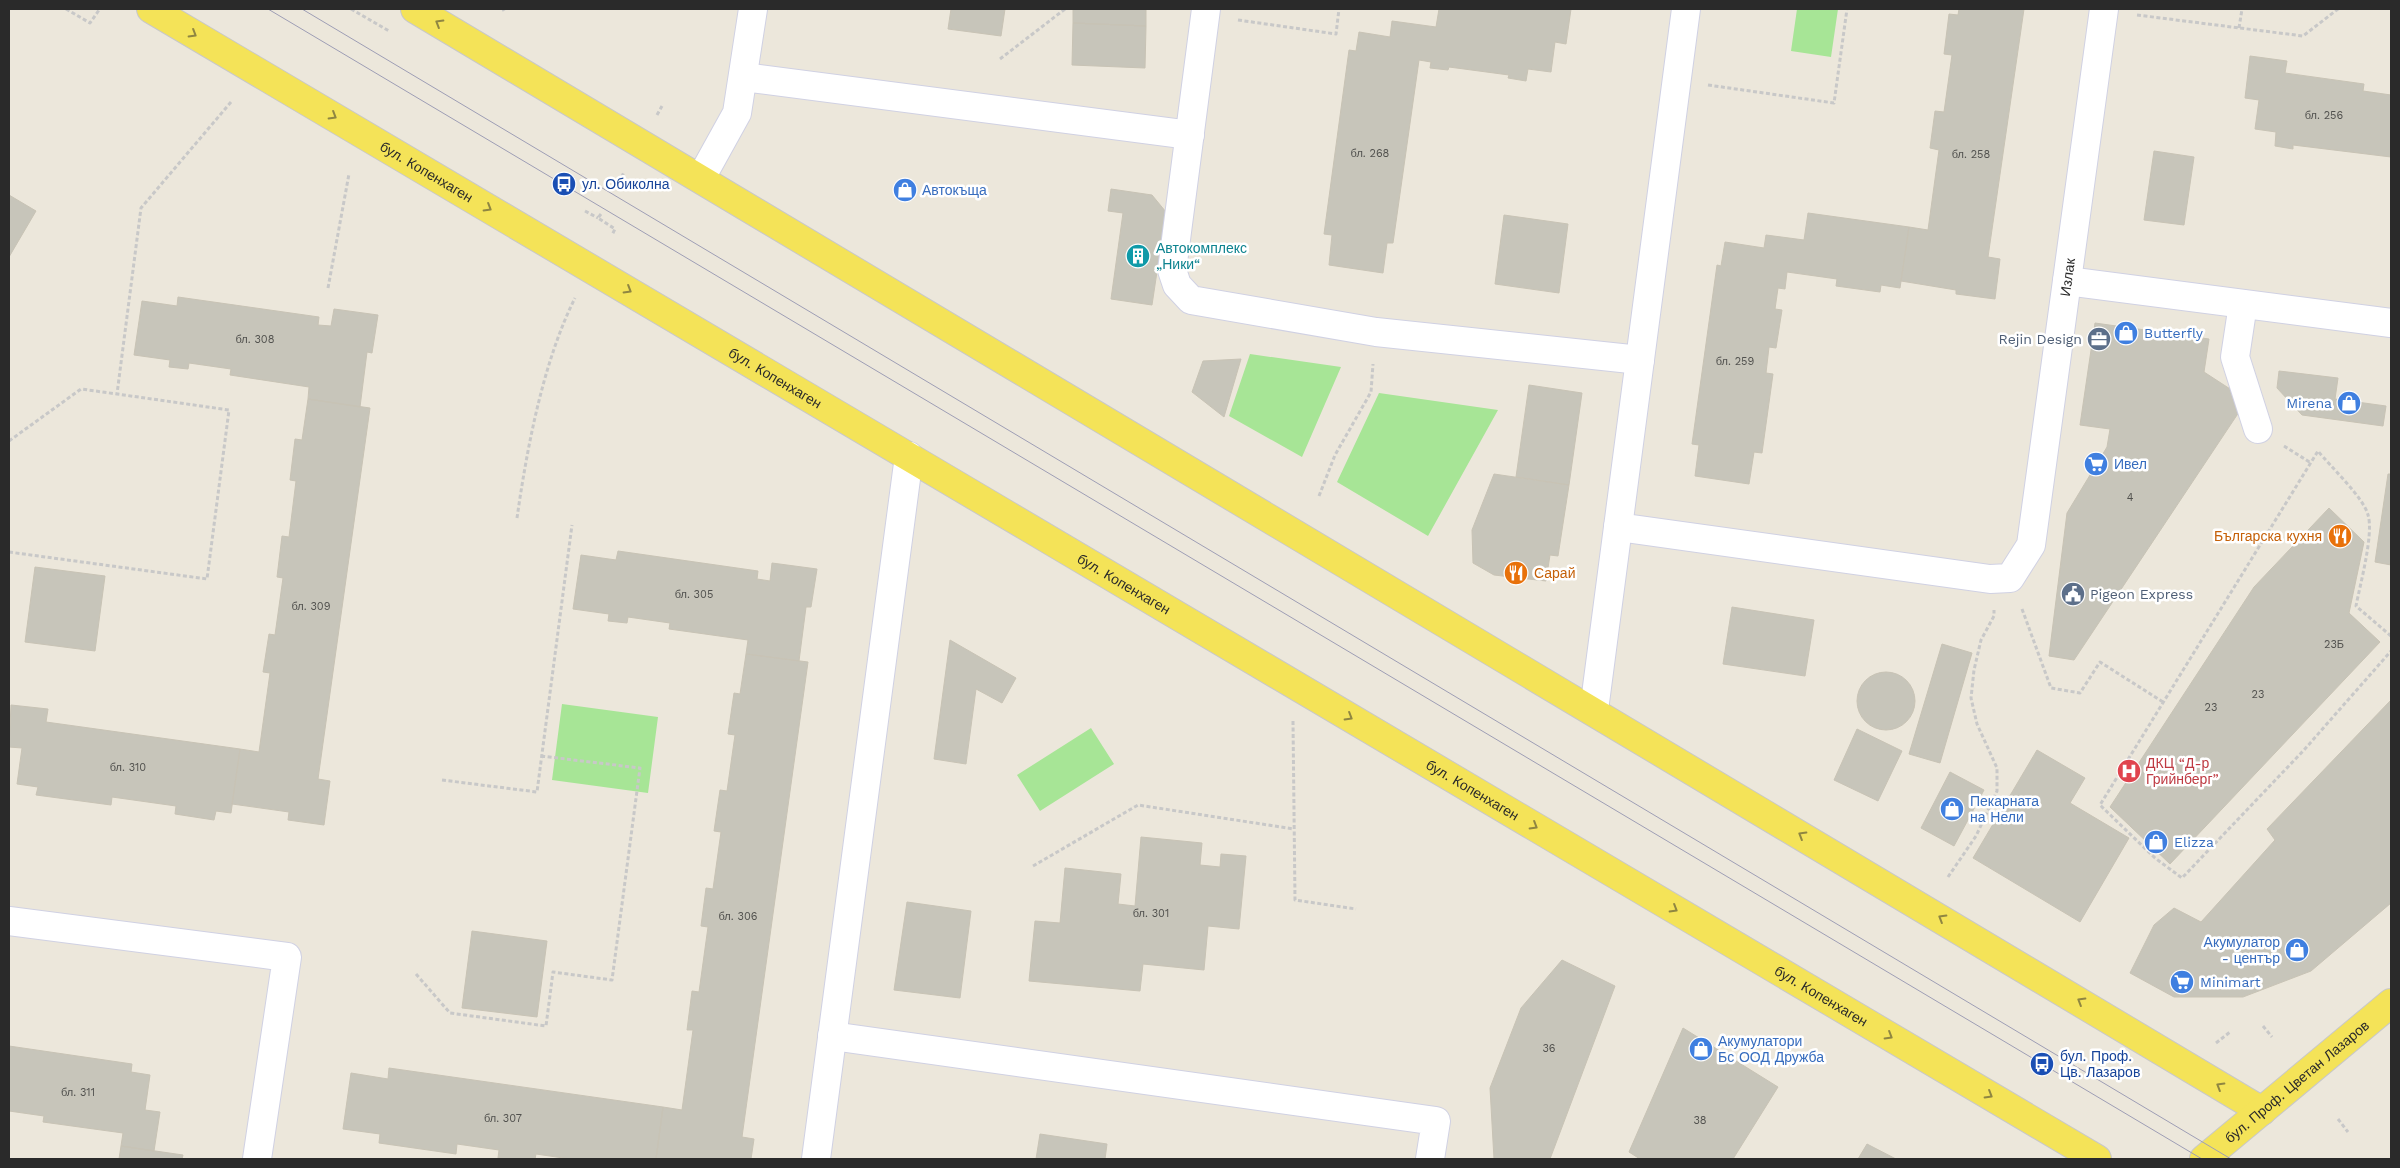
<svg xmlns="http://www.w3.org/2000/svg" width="2400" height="1168" font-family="'Work Sans',sans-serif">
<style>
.green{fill:#a7e596}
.building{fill:#c7c5ba;stroke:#c8c3b5}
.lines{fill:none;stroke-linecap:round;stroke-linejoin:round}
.minor-casing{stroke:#d0d1e3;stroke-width:30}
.major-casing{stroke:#c8c8c8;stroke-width:30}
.path{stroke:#c8c8c8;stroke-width:3;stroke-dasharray:4 2.5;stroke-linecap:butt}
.minor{stroke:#fff;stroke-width:28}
.major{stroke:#f4e358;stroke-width:28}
.tram{stroke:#9e9eb5;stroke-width:1}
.oneway{stroke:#8f8641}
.labels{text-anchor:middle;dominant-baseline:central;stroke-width:5;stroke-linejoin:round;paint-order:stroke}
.number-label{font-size:11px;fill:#51514e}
.street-label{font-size:14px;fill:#2a2a2a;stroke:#fff}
.transit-label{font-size:14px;fill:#164399;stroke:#fff;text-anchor:start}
.shop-label{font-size:14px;fill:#366cbe;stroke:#fff;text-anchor:start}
.culture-label{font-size:14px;fill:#0d838f;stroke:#fff;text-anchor:start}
.service-label{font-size:14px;fill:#4e5e75;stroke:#fff;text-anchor:end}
.food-label{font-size:14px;fill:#c56008;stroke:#fff;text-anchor:end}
.health-label{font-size:14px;fill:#be3a42;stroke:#fff;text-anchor:start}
</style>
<rect width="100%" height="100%" fill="#ece7db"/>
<path class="green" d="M1797,9h41l-7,48 -40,-6z
M1250,354l91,13 -39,90 -73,-41z
M1379,393l119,17 -70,126 -91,-54z
M562,704l96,13 -10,76 -96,-13z
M1091,728l23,36 -74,47 -23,-36z"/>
<path class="building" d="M951,9h54l-4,27 -53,-7z
M1073,9h73v17l-73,-3z
M1439,9h132l-5,35 -11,-2 -4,30 -23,-3 -2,12 -18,-3 1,-3 -60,-8 -1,3 -18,-2 1,-6 -12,-2 -26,183h-6l-4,30 -54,-8 3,-30 -8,-1 25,-184 7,1 3,-19 31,5 2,-16 44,6z
M1959,9h65l-36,248 12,2 -5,40 -39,-5v-4l-55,-9 8,-54 19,3 11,-80 -9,-2 5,-37 9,1 8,-57 -8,-1 5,-40 9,1z
M1073,23l73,3 -1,42 -73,-3z
M2250,56l37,5 -2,12 79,11 -1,7 28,4v62l-98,-12v4l-18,-3 1,-14 -21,-3 4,-29 -14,-2z
M2154,151l40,6 -10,68 -40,-5z
M1111,189l41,6 14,17 -14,93 -41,-6 12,-86 -15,-2z
M9,195l27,16 -27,46z
M1808,213l101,14 -9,61 -19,-3 -1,7 -44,-6 1,-7 -50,-7 -2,17 -7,-1 -3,21 7,1 -6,38 -7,-1 -3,26 7,1 -11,79 -8,-1 -5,32 -54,-8 4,-31 -7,-1 25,-179 4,1 4,-24 39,6 2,-13 38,5z
M1504,215l64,9 -9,69 -64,-9z
M178,297l141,20 -1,8 13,1 3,-17 44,6 -6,38 -5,-1 -7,55 -52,-8 1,-12 -79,-12 1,-6 -42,-6 -1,6 -19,-2 1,-7 -36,-5 8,-54 35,5z
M2095,323l114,16 -5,33 43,28 -173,260 -25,-4 18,-143 40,-66 3,-18 -30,-4z
M1241,359l-17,58 -32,-25 11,-31z
M2279,371l59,7 -3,21 51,7 -3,20 -81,-11 -25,-27z
M1529,385l53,8 -13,92 -53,-8z
M308,399l62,9 -52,371 12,2 -6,44 -36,-5 1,-8 -57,-8 8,-55 19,3 11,-79 -7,-1 6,-38 6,1 8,-57 -6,-1 5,-41 7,1 7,-56 -6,-1 5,-41 7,1z
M1494,474l75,11 -11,71 -8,-1 -4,26 -52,-6 -21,-12 -1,-33z
M2388,474h3v91l-16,-3z
M2329,508l35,34 -15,71 31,29 -210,222 -60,-57 144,-220z
M618,551l140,20 -1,8 13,2 2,-18 45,6 -6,38h-5l-7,54 -53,-7 2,-14 -79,-11 1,-6 -42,-6 -1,6 -19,-2 1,-7 -36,-5 8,-54 35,5z
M35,567l70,9 -10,75 -70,-9z
M1732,607l82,13 -9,56 -82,-12z
M950,640l66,38 -14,25 -26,-14 -10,75 -32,-5z
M1942,644l30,9 -32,110 -31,-9z
M746,654l62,8 -66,475 12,2 -3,20h-95l7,-52 19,3 11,-80h-6l5,-39 7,1 9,-65 -7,-1 5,-38 7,1 8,-57 -7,-1 6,-41 7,1 8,-56 -7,-1 6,-41 6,1z
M1857 701a29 29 0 1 1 58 0a29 29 0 1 1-58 0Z
M2391,700v203l-80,68 -68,26h-69l-44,-24 24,-48 20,-17 27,14 74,-82 -8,-11z
M11,705l37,4 -2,13 194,27 -9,64 -15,-2 -2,9 -39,-6 1,-8 -64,-9 -1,8 -75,-10 2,-8 -21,-3 5,-36 -13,-1z
M1857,729l45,22 -24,50 -44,-21z
M2037,750l48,28 -15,25 59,35 -49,84 -107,-64z
M1950,772l34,18 -30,56 -33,-18z
M1141,837l61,6 -2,22 20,2 1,-13 25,2 -7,73 -31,-3 -4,44 -61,-6 -3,27 -111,-10 6,-60 25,2 5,-55 56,6 -3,30 17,2z
M907,902l64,9 -11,87 -66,-8z
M472,931l75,10 -10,76 -75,-9z
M1562,960l53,26 -65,173h-56l-4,-71 31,-80z
M1683,1028l95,59 -45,72h-93l-11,-7z
M9,1046l123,18 -1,8 19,3 -5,35 15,2 -6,39 -33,-5 2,-13 -80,-11 1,-6 -35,-5z
M389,1068l274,39 -7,52h-86l-34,-5 -1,5h-26l-11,-1 1,-8 -42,-6 -1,10 -77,-11 1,-9 -37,-5 8,-56 37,6z
M1040,1134l67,10 -2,15h-69z
M1867,1144l29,15h-38z
M121,1146l62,9 -1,4h-63z"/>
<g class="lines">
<g class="minor-casing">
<g id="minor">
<path d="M1206,9l-34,261 5,15 14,15 185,32 264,28"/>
<path d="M743,77l447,58"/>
<path d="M701,178l36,-65 16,-104"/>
<path d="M2067,281l324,42"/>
<path d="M2243,304l-8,53 23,72"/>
<path id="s1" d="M1618,527l372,52 20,-1 21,-33 73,-536"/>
<path d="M1594,710l92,-701"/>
<path d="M9,921l278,36 -30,202"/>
<path d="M832,1036l604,85 -6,38"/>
<path d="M816,1159l93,-703"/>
</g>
</g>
<g class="major-casing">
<g id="major">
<path id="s2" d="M151,9l1946,1150"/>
<path d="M415,9l1847,1102"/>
<path id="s3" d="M2204,1159l187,-156"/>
</g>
</g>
<path class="path" d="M66,9l24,14 9,-13
M351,9l38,22
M503,9l1,2
M2137,15l166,21 35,-27
M1238,20l98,14 3,-25
M2239,28l3,-19
M1000,59l65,-50
M1708,85l126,18 13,-94
M657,115l5,-9
M619,183l5,-11
M585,211l13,7
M601,214l-3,4 17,11 -3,6
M328,288l21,-114
M9,441l72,-52 36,5
M2284,446l27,17
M1319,496l16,-41 36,-63 2,-28
M517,518c10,-70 26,-156 58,-220
M9,552l198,27 22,-169 -112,-16 24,-186 90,-106
M2022,609l29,79 29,5 20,-31 63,40
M2391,636l-35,-30c4,-21 18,-72 12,-91 -4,-17 -38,-49 -50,-64l-218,354 55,53 27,20 122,-128 87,-99
M1293,721l2,179 61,9
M442,780l95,12 35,-267
M1033,866l105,-61 156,24
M1948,877l28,-41 21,-45v-23l-20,-44 -6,-26 3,-28 7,-30 13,-24v-6
M416,974l34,39 96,13 7,-54 59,8 28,-212 -99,-12
M2263,1026l9,11
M2216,1043l14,-11
M2338,1119l10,13"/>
<use href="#minor" class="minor"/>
<use href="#major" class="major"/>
<path class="tram" d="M268,9l1934,1150
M302,9l1929,1150"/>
</g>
<defs><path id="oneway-chevron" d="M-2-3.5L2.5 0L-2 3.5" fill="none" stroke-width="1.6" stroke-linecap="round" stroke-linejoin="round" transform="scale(1.25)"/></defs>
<g class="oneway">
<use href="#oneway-chevron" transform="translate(439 23) rotate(-149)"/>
<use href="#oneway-chevron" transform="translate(193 34) rotate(31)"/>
<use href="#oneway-chevron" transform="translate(333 116) rotate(31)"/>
<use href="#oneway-chevron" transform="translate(488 208) rotate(31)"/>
<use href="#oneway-chevron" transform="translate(628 290) rotate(31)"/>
<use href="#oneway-chevron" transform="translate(1349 717) rotate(31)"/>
<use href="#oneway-chevron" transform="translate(1534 826) rotate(31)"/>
<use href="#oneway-chevron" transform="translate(1802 835) rotate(-149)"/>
<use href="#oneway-chevron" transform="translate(1674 909) rotate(31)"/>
<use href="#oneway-chevron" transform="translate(1942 918) rotate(-149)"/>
<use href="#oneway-chevron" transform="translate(2081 1001) rotate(-149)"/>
<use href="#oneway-chevron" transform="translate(1889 1036) rotate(31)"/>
<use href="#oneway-chevron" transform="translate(2220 1086) rotate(-149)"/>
<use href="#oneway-chevron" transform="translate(1989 1095) rotate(31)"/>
</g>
<defs>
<g id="bus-disc" transform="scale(1.25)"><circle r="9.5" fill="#1a4fb4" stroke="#fff"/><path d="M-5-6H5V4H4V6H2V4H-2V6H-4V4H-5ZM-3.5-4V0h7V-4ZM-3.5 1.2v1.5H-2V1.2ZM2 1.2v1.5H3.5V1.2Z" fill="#fff"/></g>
<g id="shop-disc" transform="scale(1.25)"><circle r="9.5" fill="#3f7fe0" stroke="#fff"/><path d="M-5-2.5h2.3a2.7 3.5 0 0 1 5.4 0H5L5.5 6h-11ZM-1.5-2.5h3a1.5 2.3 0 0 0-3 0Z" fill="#fff"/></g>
<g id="building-disc" transform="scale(1.25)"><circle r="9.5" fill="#0f9aa8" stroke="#fff"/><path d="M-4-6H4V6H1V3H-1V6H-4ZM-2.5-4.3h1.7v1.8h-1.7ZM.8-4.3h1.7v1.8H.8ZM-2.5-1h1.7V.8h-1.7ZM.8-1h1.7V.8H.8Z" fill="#fff"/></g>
<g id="office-disc" transform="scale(1.25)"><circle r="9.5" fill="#5c6f8a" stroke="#fff"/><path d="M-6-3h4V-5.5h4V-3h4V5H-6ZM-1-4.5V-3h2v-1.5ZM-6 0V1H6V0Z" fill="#fff"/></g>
<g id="supermarket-disc" transform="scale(1.25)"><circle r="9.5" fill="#3f7fe0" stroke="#fff"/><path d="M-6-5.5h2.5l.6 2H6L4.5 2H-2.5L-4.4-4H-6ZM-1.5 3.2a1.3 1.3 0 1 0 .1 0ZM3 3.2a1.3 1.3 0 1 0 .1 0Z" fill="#fff"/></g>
<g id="restaurant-disc" transform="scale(1.25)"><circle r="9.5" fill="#e8710a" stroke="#fff"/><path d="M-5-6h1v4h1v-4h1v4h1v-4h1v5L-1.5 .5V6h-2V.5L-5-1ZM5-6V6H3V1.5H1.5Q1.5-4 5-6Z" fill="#fff"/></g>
<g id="civic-disc" transform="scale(1.25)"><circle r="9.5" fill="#5c6f8a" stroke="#fff"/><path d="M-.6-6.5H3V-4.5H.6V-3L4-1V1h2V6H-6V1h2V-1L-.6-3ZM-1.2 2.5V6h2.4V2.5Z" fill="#fff"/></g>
<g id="hospital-disc" transform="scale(1.25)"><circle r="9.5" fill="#e0444e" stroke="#fff"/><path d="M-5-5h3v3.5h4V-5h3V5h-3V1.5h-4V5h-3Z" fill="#fff"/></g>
</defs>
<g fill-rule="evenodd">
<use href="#bus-disc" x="564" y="184"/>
<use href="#shop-disc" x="905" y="190"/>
<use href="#building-disc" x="1138" y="256"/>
<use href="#shop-disc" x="2126" y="333"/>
<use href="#office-disc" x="2099" y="339"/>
<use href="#shop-disc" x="2349" y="403"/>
<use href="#supermarket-disc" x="2096" y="464"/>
<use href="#restaurant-disc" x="2340" y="536"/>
<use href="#restaurant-disc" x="1516" y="573"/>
<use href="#civic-disc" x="2073" y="594"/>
<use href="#hospital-disc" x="2129" y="771"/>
<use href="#shop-disc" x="1952" y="809"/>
<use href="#shop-disc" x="2156" y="842"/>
<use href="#shop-disc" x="2297" y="950"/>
<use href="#supermarket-disc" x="2182" y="982"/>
<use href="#shop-disc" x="1701" y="1049"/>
<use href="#bus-disc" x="2042" y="1064"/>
</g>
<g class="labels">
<g class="number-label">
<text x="2324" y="115">бл. 256</text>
<text x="1370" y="153">бл. 268</text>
<text x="1971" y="154">бл. 258</text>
<text x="255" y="339">бл. 308</text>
<text x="1735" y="361">бл. 259</text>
<text x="2130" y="497">4</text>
<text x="694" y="594">бл. 305</text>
<text x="311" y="606">бл. 309</text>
<text x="2334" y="644">23Б</text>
<text x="2258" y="694">23</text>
<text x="2211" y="707">23</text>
<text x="128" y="767">бл. 310</text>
<text x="1151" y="913">бл. 301</text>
<text x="738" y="916">бл. 306</text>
<text x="1549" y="1048">36</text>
<text x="78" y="1092">бл. 311</text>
<text x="503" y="1118">бл. 307</text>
<text x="1700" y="1120">38</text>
</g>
<g class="street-label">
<text stroke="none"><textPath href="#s2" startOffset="320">бул. Копенхаген</textPath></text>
<text stroke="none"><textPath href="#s1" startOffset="705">Излак</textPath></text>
<text stroke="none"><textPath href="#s2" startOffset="725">бул. Копенхаген</textPath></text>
<text stroke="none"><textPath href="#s2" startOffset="1130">бул. Копенхаген</textPath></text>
<text stroke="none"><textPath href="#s2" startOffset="1535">бул. Копенхаген</textPath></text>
<text stroke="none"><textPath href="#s2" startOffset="1940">бул. Копенхаген</textPath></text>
<text stroke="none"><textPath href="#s3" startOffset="121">бул. Проф. Цветан Лазаров</textPath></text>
</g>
<g class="transit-label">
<text x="582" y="184">ул. Обиколна</text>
<text x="2060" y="1056">бул. Проф.<tspan x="2060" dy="16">Цв. Лазаров</tspan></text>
</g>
<g class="shop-label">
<text x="922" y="190">Автокъща</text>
<text x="2144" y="333">Butterfly</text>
<text x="2332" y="403" text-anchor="end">Mirena</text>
<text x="2114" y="464">Ивел</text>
<text x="1970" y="801">Пекарната<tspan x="1970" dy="16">на Нели</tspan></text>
<text x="2174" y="842">Elizza</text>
<text x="2280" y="942" text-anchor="end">Акумулатор<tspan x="2280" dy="16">- център</tspan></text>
<text x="2200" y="982">Minimart</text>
<text x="1718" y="1041">Акумулатори<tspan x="1718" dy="16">Бс ООД Дружба</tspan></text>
</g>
<g class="culture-label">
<text x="1156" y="248">Автокомплекс<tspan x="1156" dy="16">„Ники“</tspan></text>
</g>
<g class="service-label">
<text x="2082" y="339">Rejin Design</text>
<text x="2090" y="594" text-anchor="start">Pigeon Express</text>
</g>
<g class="food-label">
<text x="2322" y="536">Българска кухня</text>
<text x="1534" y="573" text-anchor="start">Сарай</text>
</g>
<g class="health-label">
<text x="2146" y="763">ДКЦ “Д-р<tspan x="2146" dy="16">Грийнберг”</tspan></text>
</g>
</g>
<rect width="2400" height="1168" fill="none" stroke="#2a2a2a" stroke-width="20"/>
</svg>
